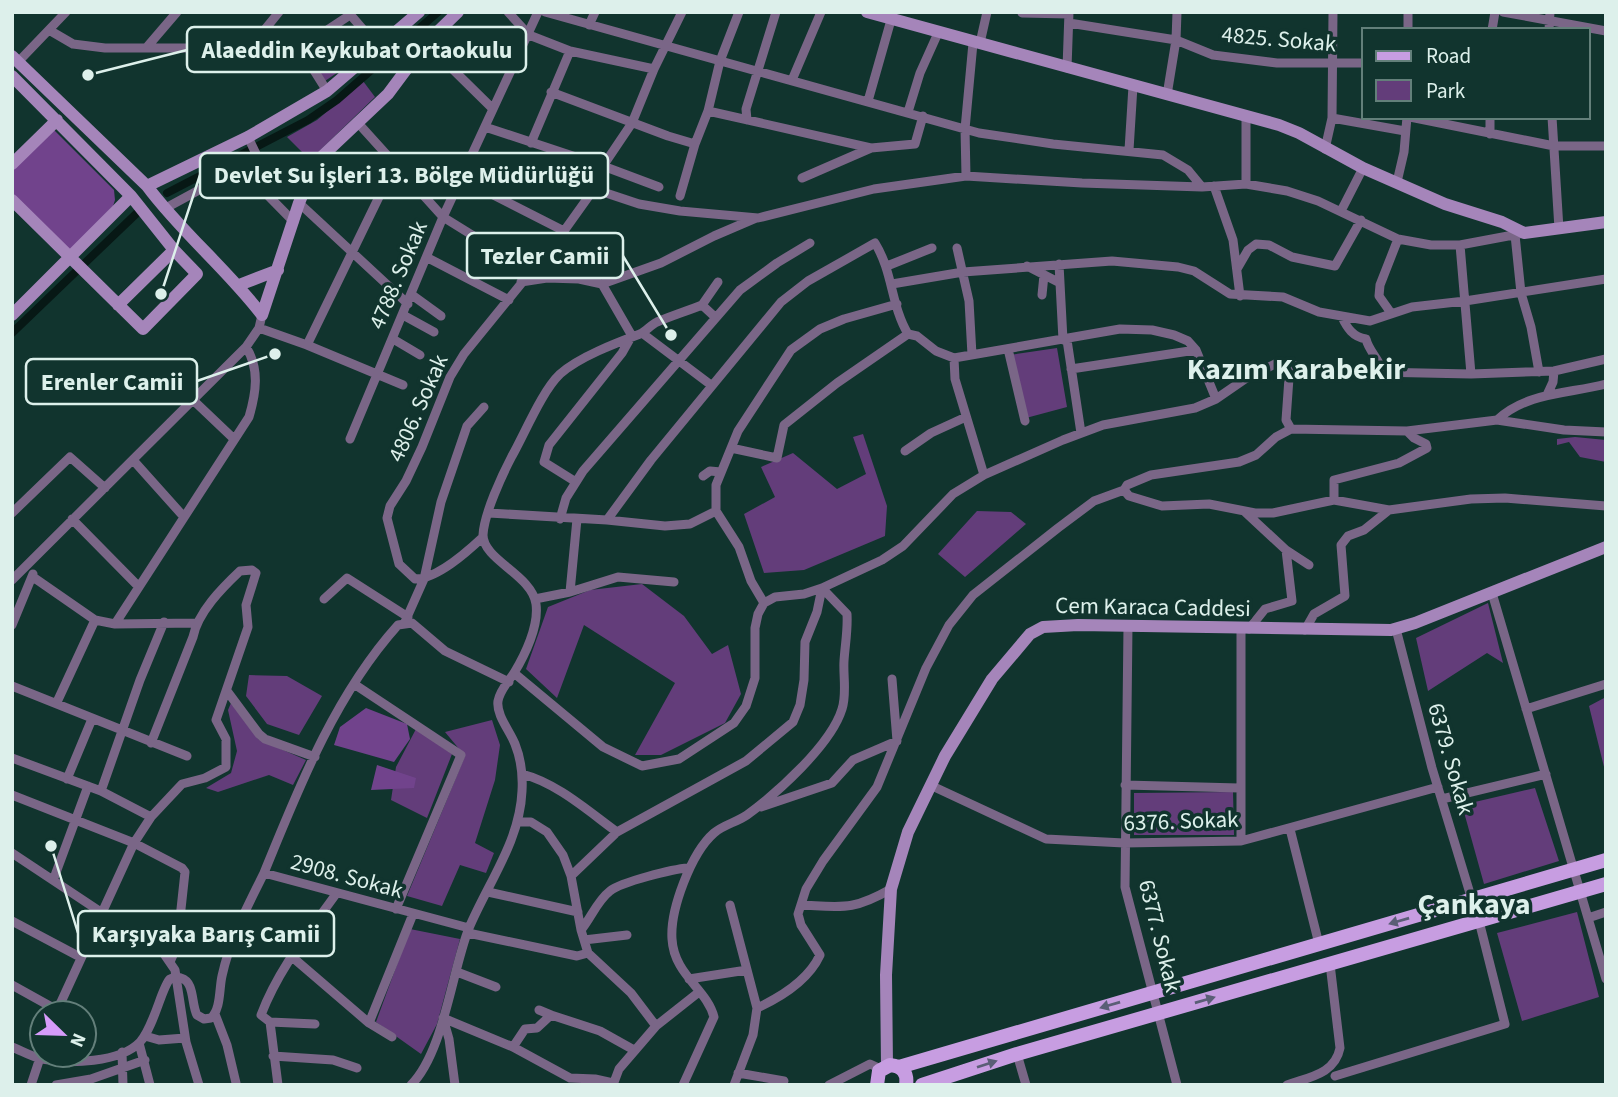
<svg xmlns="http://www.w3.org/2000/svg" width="1618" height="1097" font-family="'Source Sans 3',sans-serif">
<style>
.green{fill:#633d7a}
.forest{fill:#71438c}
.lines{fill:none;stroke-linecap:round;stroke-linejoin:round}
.canal{stroke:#071815;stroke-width:8}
.street{stroke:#7a6687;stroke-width:9}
.secondary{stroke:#a585ba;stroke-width:12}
.primary{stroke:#c79de1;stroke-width:14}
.oneway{fill:#5a5e76}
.labels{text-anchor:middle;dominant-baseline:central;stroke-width:7;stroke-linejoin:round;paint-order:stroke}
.street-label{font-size:23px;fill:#ddf0eb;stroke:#11342e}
.district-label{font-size:30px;font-weight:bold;fill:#ddf0eb;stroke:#11342e}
.leader{fill:none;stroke:#ddf0eb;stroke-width:2.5}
.callout-dot{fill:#ddf0eb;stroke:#11342e;stroke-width:2.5}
.callout{fill:#11342e;stroke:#ddf0eb;stroke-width:2.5}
.callout-label{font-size:24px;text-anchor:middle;font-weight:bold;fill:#ddf0eb}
</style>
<rect width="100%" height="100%" fill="#11342e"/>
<path class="green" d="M345,26l21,27 -41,28 -18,-31z
M363,81l12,16 -65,63 -23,-23 30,-17z
M1057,348l10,59 -41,11 -16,-63z
M863,434l24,72 -2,30 -81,34 -40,3 -20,-59 31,-17 -14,-30 32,-14 44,36 29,-15 -13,-37z
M1575,437l31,3v22l-26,-5 -11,-15 -12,3v-6z
M977,511l34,1 15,12 -61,53 -27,-23z
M642,584l42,32 28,38 16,-9 13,49 -16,29 -64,32h-26l40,-72 -91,-58 -27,73 -31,-29 22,-62 42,-17z
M1488,603l15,60 -16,-10 -59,38 -12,-53z
M249,675l38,1 35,20 -23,39 -32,-11 -21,-28z
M1606,697v78l-17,-69z
M231,703l27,36 48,21 -13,25 -24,-10 -51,17 -12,-4 25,-15 6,-22 -9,-41z
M492,720l8,25 -5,35 -20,63 19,10 -8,20 -26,-8 -18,41 -35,-10 58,-140 -20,-24z
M416,729l36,25 -25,64 -36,-18 5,-33z
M1535,788l24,73 -75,23 -22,-79z
M1233,792l1,43h-100v-42z
M1577,912l22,85 -77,24 -25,-88z
M410,929l50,10 -23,85 -16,30 -45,-32z"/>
<path class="forest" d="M53,129l61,61 1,10 -2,6 -46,48 -55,-55v-32z
M366,708l41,16 3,15 -16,23 -60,-17 6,-18z
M377,765l39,13 -2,10 -43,2z"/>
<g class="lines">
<path class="canal" d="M167,193l141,-73 29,-20 101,-88
M12,333l125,-120"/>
<path class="street" d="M348,12l31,36
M508,12l21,23 41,16 84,18
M545,12l434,121 74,11 110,11 25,15 14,17
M1408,12v18
M1503,12l103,19
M1022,13l47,1
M1069,23l107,17 37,15 64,8h87
M589,25l6,-13
M49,30l24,14 32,4h195l50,-33
M1492,30l3,-18
M1549,30l1,-18
M426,43l67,66
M980,43l7,-31
M147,47l30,-35
M300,48l27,43
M249,49l30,-37
M19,61l47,-49
M1067,68l2,-56
M792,80l29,-68
M551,92l117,44 27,8 13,-33 163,37 44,-4 8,-28
M1167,95l9,-55 1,-28
M868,101l23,-81
M708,111l12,-50 19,-49
M908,112l12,-39 18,-40
M1246,116v68
M1410,117l144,29h52
M1490,117v17
M1552,117l7,112
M1332,118l73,13
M747,120l-1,-11 30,-97
M358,123l85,94 87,54
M485,127l118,39 56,21
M531,143l39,-92
M1325,149l7,-31 1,-106
M1129,150l4,-64
M241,168l53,54
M966,176l-1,-47 8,-86
M802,178l69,-30
M462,179l102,52
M1397,182l7,-30 3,-35
M1214,186l19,54 7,56
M594,189l45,15 41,7 78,7 116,-29 92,-13 116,7 120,4 44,-3 41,7 31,10 80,38 33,6h29l64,-12
M680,196l15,-52
M299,203l109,101
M164,209l94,-51 -10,-21
M1341,211l22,-43
M1515,235l6,58 10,34 8,45
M1460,245l11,129
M957,248l12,53 3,54
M428,258l81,42
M1059,264l4,76
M887,266l45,-18
M1027,266l33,17
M1237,269l11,-19 8,-6 13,1 23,12 43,9 26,-46
M521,282l26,-4 32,1 23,5 59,-21 53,-27 42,-18
M602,284l30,52
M892,284l71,-12 149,-11 66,6 16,4 36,23 53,3 36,15 51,9 42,-14 53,-6 141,-22
M412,295l29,21
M1042,295l2,-20
M702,305l16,-23
M1391,313l-12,-17 1,-11 18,-46
M403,315l31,17
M1342,317c5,11 11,20 24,22 3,13 14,20 17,34
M259,328l48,17 96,40
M642,333l69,52
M393,339l27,16
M1067,340l14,93
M307,345l88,-181
M1008,349l17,72
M954,358l1,21 29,96
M1290,364l-4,56 5,9
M1071,369l125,-19
M1547,395l6,-13 1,-11
M193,400l41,39
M1497,420c30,-28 71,-26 109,-36
M350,439l93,-222 95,-205
M731,448l46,10 7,-33 53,-42 71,-49
M905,451l26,-18 35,-16
M133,460l51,57
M703,476l7,-5 11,1
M576,482l-32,-20 5,-17 73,-92 9,-16
M1124,490l5,6 33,10 47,-2 46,9h18l61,-13 55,10 82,-11 34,-1 101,8
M1334,500v-20l65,-17 28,-15 -1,-4 -12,-6 -7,-7
M1245,512l41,38 23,15
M12,513l58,-56 35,31
M489,513l118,7 58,6 25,-2 26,-13
M72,519l67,68
M560,519l6,-21 17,-27 157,-181 37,-27 33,-20
M607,520l44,-60 130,-158 27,-21 67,-38c18,29 16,63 33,91l9,2 19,15 18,7 166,-29 32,1 22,5 14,6 8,9 20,49
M483,537c-16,15 -46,42 -68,42l-16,-15 -12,-46 3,-12 16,-25 16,-34 28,-70 14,-23 100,-123 30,-42 9,-23 29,-43 22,-54 28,-57
M33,577l62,43 20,4 134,-207c7,-24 11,-48 -3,-70
M12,580l234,-233 13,-19 3,-13
M570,592l7,-73
M1492,593l114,386
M324,599l23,-21 61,39
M535,599l35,-7 48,-15 56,5
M764,603l-13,-22 -12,-34 -23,-36v-26l22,-54 53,-81 29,-21 24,-10 53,-15
M115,624l81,-1
M404,624l20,-45 17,-77 26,-76 17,-19
M12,625l21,-51
M1128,626l-3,261 52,198
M1249,629l16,-20 27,-8 -6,-51
M1396,629l36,139 40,132
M1305,630l9,-16 31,-18 -4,-51 7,-9 16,-6 25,-20
M514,673l89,74 39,19 37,-7 55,-36 12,-17 9,-28v-50l3,-14 6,-11 11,-6 29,-3 18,-6 60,-28 21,-14 50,-52 31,-19 79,-35 40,-15 92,-17 21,-9 29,-20 32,-16 51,8 143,3 83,-3 52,-12
M354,684l107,71 -65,154
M12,686l175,70
M227,691l32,43 6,5 50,18
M57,702l38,-82
M1526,709l80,-25
M12,758l89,33 50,26
M522,774c35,9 66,37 95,58
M67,779l25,-60
M930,785l116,54 78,4 117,-2 197,-54
M1125,785l114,3
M101,791l39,-111 24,-58
M12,795l122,48 48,25 3,4 -8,74 -7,16
M1442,799l104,-25
M761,807l71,-24 21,-23 44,-19 -5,-62
M517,822h14l16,10 16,23 8,21 10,54 7,23 43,40 25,33 -37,43 -6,16
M1290,829l29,115
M1241,841v-212
M12,853l152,101 11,16 11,72 13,43
M264,873c35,-86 71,-178 134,-248l14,-2 33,28 64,31
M571,876l46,-44 129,-71 47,-39 7,-17 4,-25 1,-38 12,-30 5,-24
M54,878l34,-92
M488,892l90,20
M730,905l27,103 -4,27 -19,50
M801,905c42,2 51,6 90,-16
M1588,918l18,-6
M12,921l68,36
M581,930c10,-12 16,-29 29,-39 11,-9 63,-22 78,-23
M468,933l109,23 11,-3
M584,940l43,-5
M291,956l78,67 23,14
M457,972l39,15
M689,979l58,-9
M12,985l45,25
M757,1008c24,-11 51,-27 63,-53l-19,-30 -3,-11 8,-25 17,-28 54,-74 49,-119 23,-43 24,-30 85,-67 36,-27 30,-11 3,-5 24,-10 88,-13 17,-7 20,-18 15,-8 116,2 90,-11 67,10 42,2
M539,1010l12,5
M56,1013l78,-170 17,-26 31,-33 23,-6 21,-11v-28l-10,-19 32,-93 -2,-22 10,-32 -4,-3 -12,1c-18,17 -42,41 -47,66l-42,106
M215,1014l12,31 9,38
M443,1018l70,29 57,31 25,1 18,4
M443,1018l6,21 6,46
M270,1022l45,2
M369,1023l44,-109
M656,1026l43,-34
M145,1036l14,4 26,-2
M139,1043l11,42
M12,1047c10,4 20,10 30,12 27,5 78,4 98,-17 14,-15 22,-56 30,-63 3,-2 8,-2 11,-1 14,4 10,26 16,37l7,4 7,-1c10,-9 8,-29 11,-42 8,-37 25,-69 42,-103l205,55
M513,1047l12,-18 12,-1 14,-13 49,16 34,19
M122,1052l1,33
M1017,1054l9,31
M273,1056l60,4 24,8
M738,1073l46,8
M1335,1076l170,-52 -26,-103
M31,1085l11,-33
M56,1085l35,-6 54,-19
M278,1085l-8,-63 -9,-7c17,-45 47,-82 75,-121
M411,1085c33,-33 41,-115 58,-157 19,-45 51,-87 53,-137 1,-17 -1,-32 -7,-47 -5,-13 -19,-29 -17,-43 2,-11 10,-19 16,-28 11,-18 25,-47 22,-69 -4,-29 -53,-44 -53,-69 1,-21 19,-60 29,-79 13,-23 30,-65 48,-82 19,-17 56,-31 80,-40 6,-3 11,-9 17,-12 14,-6 30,-11 45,-17l13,12
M683,1085l31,-68c-7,-28 -40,-42 -42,-78 -2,-29 19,-86 42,-106 9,-8 23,-11 33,-18 30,-22 84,-70 95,-106 5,-15 1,-33 2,-48 1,-16 4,-31 3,-47l-25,-26
M829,1085l41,-21 11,5
M1287,1085c22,-8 48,-11 53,-37l-10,-84"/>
<path class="secondary" d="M867,12l412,113 20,8 64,35 82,36 57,18 22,11 82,-11
M12,56l135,130c34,46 80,83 115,129
M12,76l119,120 43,54 23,24 -54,55 -131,-129
M12,164l45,-44
M147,186l101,-49 79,-46 92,-79
M239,285l39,-15
M118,305l56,-55
M12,315l119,-119
M262,315l37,-112 17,-41 72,-68 38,-51 32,-31
M887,1065l-1,-90 5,-86 17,-57 37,-76 47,-77 38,-45 13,-7 35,-2 313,5 24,-7 191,-76"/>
<path class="primary" d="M899,1067l707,-207
M877,1085l2,-14 11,-6c12,1 18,8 16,20
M922,1085l95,-31 589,-170"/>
</g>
<defs><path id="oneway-solid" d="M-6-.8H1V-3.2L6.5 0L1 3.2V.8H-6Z" transform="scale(1.75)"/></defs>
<g class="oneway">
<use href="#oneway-solid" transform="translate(1399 921) rotate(164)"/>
<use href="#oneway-solid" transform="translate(1205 1000) rotate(-16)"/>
<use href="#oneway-solid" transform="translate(1110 1005) rotate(164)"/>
<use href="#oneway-solid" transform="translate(987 1064) rotate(-18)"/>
</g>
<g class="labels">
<g class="street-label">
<text transform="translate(1279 39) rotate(5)">4825. Sokak</text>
<text transform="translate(398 275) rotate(-67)">4788. Sokak</text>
<text transform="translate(418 408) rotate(-66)">4806. Sokak</text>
<text transform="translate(1153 607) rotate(1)">Cem Karaca Caddesi</text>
<text transform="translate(1451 759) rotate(74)">6379. Sokak</text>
<text transform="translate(1181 821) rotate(-2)">6376. Sokak</text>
<text transform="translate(347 876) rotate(15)">2908. Sokak</text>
<text transform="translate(1160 936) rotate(76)">6377. Sokak</text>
</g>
<g class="district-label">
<text x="1296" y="369">Kazım Karabekir</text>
<text x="1474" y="904">Çankaya</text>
</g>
</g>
<path class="leader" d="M88 75L187 50M161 294L200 175M671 335L623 256M275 354L197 381M51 846L78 933"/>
<g class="callout-dot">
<circle cx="88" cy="75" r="7"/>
<circle cx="161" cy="294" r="7"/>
<circle cx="671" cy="335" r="7"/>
<circle cx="275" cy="354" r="7"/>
<circle cx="51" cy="846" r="7"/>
</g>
<g class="callout">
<rect x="187" y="27" width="339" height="45" rx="7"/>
<rect x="200" y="153" width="408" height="45" rx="7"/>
<rect x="467" y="233" width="156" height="45" rx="7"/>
<rect x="26" y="359" width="171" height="45" rx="7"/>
<rect x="78" y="911" width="256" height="45" rx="7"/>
</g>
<g class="callout-label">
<text x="357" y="58">Alaeddin Keykubat Ortaokulu</text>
<text x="404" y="183">Devlet Su İşleri 13. Bölge Müdürlüğü</text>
<text x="545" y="264">Tezler Camii</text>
<text x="112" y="390">Erenler Camii</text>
<text x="206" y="942">Karşıyaka Barış Camii</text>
</g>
<rect width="1618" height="1097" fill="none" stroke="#ddf0eb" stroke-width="28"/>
<rect x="1362" y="28" width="228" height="91" fill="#11342e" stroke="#637f7a" stroke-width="2"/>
<rect x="1376" y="51" width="35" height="10" fill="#c79de1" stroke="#637f7a" stroke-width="2"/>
<text x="1426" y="63" font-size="21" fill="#ddf0eb">Road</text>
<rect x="1376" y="80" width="35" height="21" fill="#633d7a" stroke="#637f7a" stroke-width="2"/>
<text x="1426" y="98" font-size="21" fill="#ddf0eb">Park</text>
<g transform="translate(63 1034) rotate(113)"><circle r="33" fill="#11342e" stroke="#637f7a" stroke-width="2"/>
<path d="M0-5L12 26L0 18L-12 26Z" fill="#d69bfa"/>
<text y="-10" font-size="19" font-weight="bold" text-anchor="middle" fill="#ddf0eb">N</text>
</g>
</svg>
